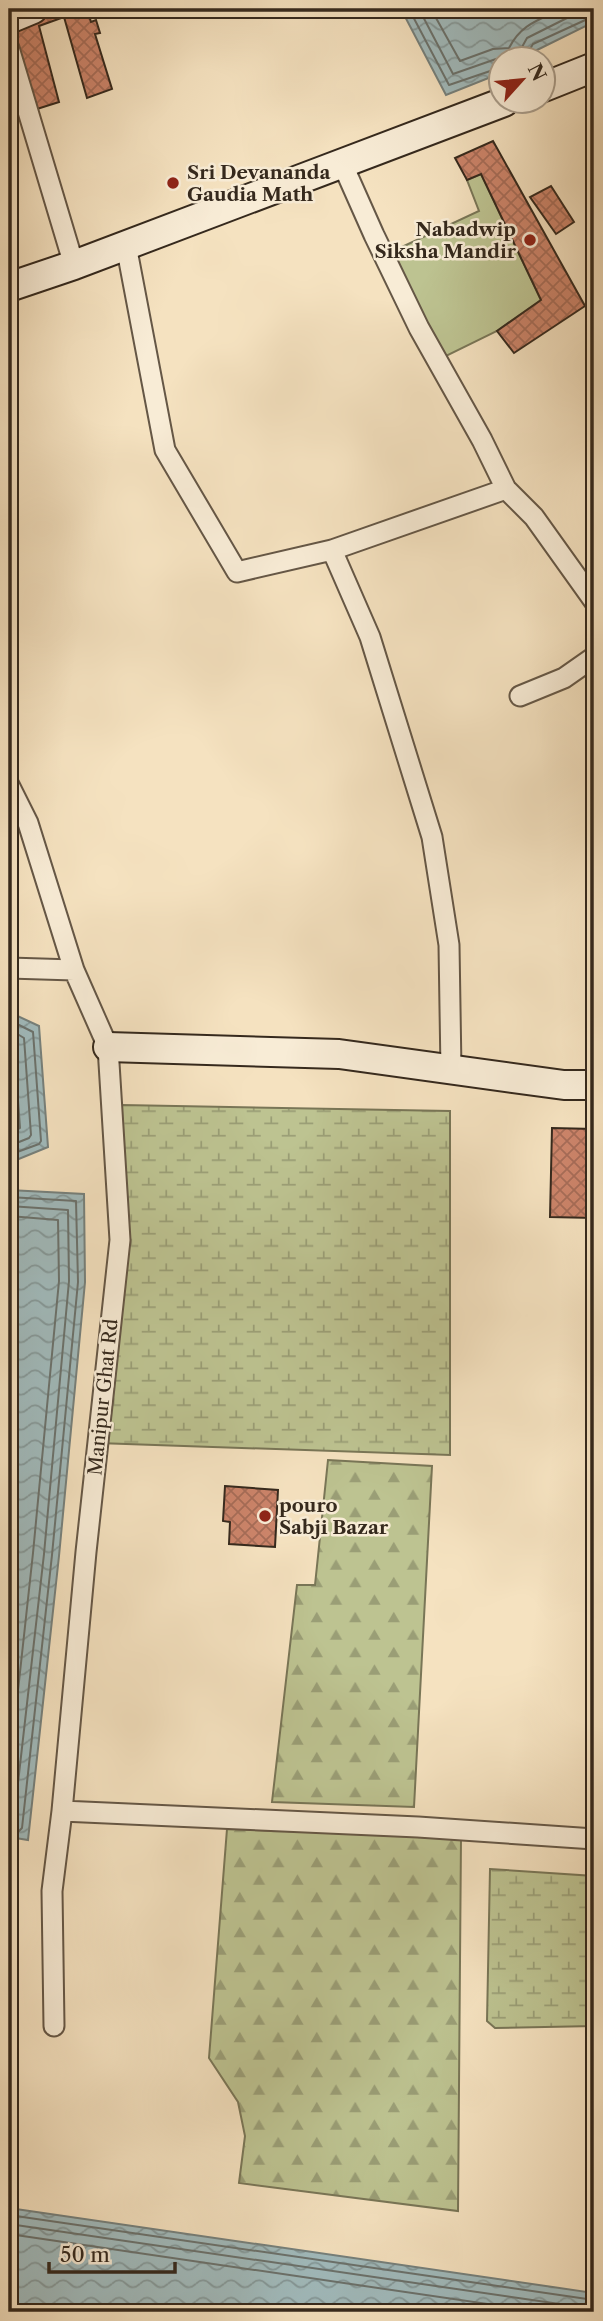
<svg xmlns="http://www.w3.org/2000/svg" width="603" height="2321" font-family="'Libre Caslon Text',serif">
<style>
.grass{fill:#bdc391;stroke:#797657;stroke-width:2}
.forest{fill:url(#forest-firs);stroke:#797657;stroke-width:2}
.wetland{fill:url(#wetland-marsh);stroke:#797657;stroke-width:2}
.water{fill:url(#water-waves);stroke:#76817d;stroke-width:2}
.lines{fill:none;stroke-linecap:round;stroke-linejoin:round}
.shore{stroke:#6b726d;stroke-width:2}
.building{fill:url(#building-cross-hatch);stroke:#35291d;stroke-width:2}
.street-casing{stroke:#655746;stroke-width:23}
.secondary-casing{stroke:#35291d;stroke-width:32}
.street{stroke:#f8ecd6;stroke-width:19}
.secondary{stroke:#f8ecd6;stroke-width:28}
.poi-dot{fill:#8f2418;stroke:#f8ecd6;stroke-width:2.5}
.labels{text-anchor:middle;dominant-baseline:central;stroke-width:5;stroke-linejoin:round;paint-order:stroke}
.poi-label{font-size:19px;font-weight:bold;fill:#35291d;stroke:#f8ecd6;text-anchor:start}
.street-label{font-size:19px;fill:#35291d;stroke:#f8ecd6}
</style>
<defs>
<pattern id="forest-firs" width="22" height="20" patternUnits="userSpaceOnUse" patternTransform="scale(1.75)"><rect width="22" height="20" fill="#bdc391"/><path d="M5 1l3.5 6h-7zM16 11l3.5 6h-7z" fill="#9a9e76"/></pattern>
<pattern id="wetland-marsh" width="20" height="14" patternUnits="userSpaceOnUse" patternTransform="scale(1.75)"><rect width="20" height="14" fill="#bdc391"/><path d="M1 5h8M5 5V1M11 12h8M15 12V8" fill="none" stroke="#9a9e76"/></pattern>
<pattern id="water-waves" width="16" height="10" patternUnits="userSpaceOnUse" patternTransform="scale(1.75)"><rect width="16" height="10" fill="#a1bbbd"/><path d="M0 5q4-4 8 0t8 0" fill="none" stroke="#849899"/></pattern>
<pattern id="building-cross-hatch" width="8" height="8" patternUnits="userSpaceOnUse" patternTransform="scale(1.75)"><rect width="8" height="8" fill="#cc846a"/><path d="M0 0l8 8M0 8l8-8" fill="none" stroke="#a66c57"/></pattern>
</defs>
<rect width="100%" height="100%" fill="#f5e2c0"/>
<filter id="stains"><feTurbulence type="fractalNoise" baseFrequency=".00286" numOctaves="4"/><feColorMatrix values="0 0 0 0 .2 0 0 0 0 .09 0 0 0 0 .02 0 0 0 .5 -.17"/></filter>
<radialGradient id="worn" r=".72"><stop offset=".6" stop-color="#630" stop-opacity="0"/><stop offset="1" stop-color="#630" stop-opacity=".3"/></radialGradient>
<path class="grass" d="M481,174l60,126 -44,31 -53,26 -53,-105 88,-41 -12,-31z"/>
<path class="forest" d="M328,1460l104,6 -18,341 -142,-5 25,-217h18z
M227,1829l234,8 -3,374 -219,-28 6,-47 -7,-34 -29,-44z"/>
<path class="wetland" d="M122,1105l328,6v344l-352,-12 22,-203 -7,-89z
M490,1869l104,7v150l-99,2 -8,-7z"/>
<path class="water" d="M401,9h193v13l-57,28 -1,9 -34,1 -1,13 -55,22z
M9,1012l30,14 9,121 -39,16z
M9,1190l75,4 1,88 -26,274 -31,284 -19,-3z
M9,2208l585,85v19h-585z"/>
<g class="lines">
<path class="shore" d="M409,9l40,76 53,-18
M419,9l34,65 43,-15 10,1
M431,9l29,52 33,-12 16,-1c12,-24 30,-28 53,-39
M520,60l2,-13 5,-9 58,-29
M529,60l1,-11 3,-5 61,-28
M9,1020l24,12 8,109 -2,3 -30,11
M9,1029l15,9 7,97 -2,3 -20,8
M9,1041l5,4 6,83 -11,7
M9,1197l67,4 2,81 -26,273 -30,273 -3,3 -10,-1
M9,1206l59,4 1,71 -25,273 -30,264 -5,3
M9,1216l49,4 1,61 -26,272 -24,220
M9,2215l585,85
M9,2224l585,85
M9,2234l533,78"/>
</g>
<path class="building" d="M43,9h44l4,13 5,-2 4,13 -5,1 17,55 -25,9 -23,-81 -25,9 20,76 -22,7 -27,-87z
M493,141l92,165 -71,47 -17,-22 44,-31 -60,-126 -14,6 -12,-22z
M551,186l23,36 -18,12 -26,-37z
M552,1128l42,1v89l-44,-1z
M225,1486l53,4 -3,57 -46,-3 1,-22 -7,-1z"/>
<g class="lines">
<g class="street-casing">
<path id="street" d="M9,48l65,217
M342,163l32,72 45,93 63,112 24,49 28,28 60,84
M126,245l39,205 72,122 95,-22 174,-61
M332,550l38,87 62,200 17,108 2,125
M520,696l44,-18 30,-21
M9,785l19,38 46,147 34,77 12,193 -34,312 -24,259 -10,80 2,135
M9,968l65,2
M62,1811l356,16 176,12"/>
</g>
<g class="secondary-casing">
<path id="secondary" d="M9,19l24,-10
M544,87l50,-20
M9,287l65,-22 430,-163
M108,1047l231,7 225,31h30"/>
</g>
<use href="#street" class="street"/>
<use href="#secondary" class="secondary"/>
</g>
<g class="poi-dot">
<circle cx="173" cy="183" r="7"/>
<circle cx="530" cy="240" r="7"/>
<circle cx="265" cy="1516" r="7"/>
</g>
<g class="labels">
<g class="poi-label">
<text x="187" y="172">Sri Devananda<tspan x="187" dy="22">Gaudia Math</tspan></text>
<text x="516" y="229" text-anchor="end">Nabadwip<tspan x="516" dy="22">Siksha Mandir</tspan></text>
<text x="279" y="1505">pouro<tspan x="279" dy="22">Sabji Bazar</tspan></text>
</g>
<g class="street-label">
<text transform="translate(103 1397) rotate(-84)">Manipur Ghat Rd</text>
</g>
</g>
<rect width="603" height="2321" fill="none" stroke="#f5e2c0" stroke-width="35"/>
<rect x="10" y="10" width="582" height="2300" fill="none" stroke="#35291d" stroke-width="3.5"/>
<rect x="18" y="18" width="568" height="2286" fill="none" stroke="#35291d" stroke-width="2"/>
<g transform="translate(522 80) rotate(63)"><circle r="33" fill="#f8ecd6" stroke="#aa9e8c" stroke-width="2"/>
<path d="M0-5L12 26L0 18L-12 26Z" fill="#8f2418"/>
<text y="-10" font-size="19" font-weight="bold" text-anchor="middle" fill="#35291d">N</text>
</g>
<path d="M49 2262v10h126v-10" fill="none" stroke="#35291d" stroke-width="3.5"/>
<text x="60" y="2262" font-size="21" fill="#35291d" stroke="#f8ecd6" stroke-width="5" paint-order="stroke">50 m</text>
<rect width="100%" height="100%" filter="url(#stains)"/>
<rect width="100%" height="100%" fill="url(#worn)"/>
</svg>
